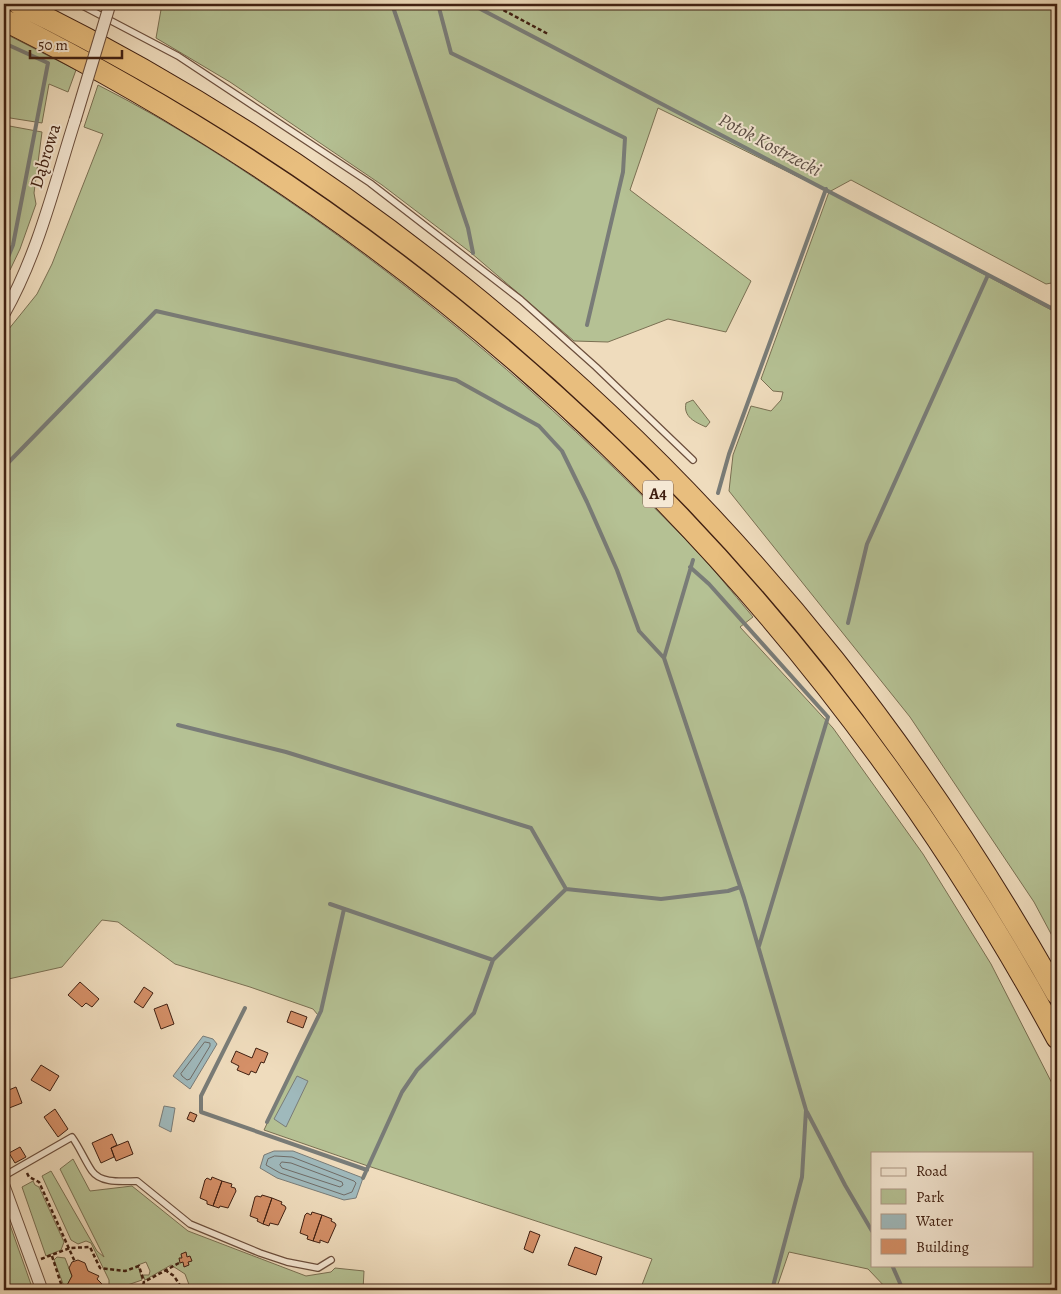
<svg xmlns="http://www.w3.org/2000/svg" width="1061" height="1294" font-family="Alegreya,serif">
<style>
.green{fill:#b5c194;stroke:#7a7053;fill-rule:evenodd}
.water{fill:#9fb9bc;stroke:#797c78}
.lines{fill:none;stroke-linecap:round;stroke-linejoin:round}
.shore{stroke:#706c67;stroke-width:1}
.stream{stroke:#797c78;stroke-width:4}
.building{fill:#d59068;stroke:#402012}
.lane-casing{stroke:#6c4f3d;stroke-width:8}
.street-casing{stroke:#6c4f3d;stroke-width:13}
.highway-casing{stroke:#402012;stroke-width:23}
.path{stroke:#402012;stroke-width:2.5;stroke-dasharray:4 2.5;stroke-linecap:butt}
.lane{stroke:#f5e8d4;stroke-width:5.5}
.street{stroke:#f5e8d4;stroke-width:11}
.highway{stroke:#e8be7e;stroke-width:21}
.street-bridge-casing{stroke:#6c4f3d;stroke-width:13;stroke-linecap:butt}
.street-bridge{stroke:#f5e8d4;stroke-width:11}
.labels{text-anchor:middle;dominant-baseline:central;stroke-width:4;stroke-linejoin:round;paint-order:stroke}
.shield{fill:#f5e8d4;stroke:#765c4c;stroke-width:1}
.shield-label{font-size:16px;font-weight:bold;fill:#402012}
.street-label{font-size:18px;fill:#402012;stroke:#f5e8d4}
.water-label{font-size:19px;font-style:italic;fill:#5c4e45;stroke:#f5e8d4}
</style>
<rect width="100%" height="100%" fill="#efdcbd"/>
<filter id="stains"><feTurbulence type="fractalNoise" baseFrequency=".004" numOctaves="4"/><feColorMatrix values="0 0 0 0 .2 0 0 0 0 .09 0 0 0 0 .02 0 0 0 .5 -.17"/></filter>
<radialGradient id="worn" r=".72"><stop offset=".6" stop-color="#630" stop-opacity="0"/><stop offset="1" stop-color="#630" stop-opacity=".3"/></radialGradient>
<path class="green" d="M162,4h895v278l-11,2 -195,-104 -22,12 228,121v632l-23,-43 -124,-185 -181,-226 4,-36 18,-49 20,5 10,-11 2,-8 -10,-1 -12,-12 68,-187 -171,-84 -28,82 121,91 -25,51 -58,-13 -60,23 -34,-1 -104,-89 -88,-67 -152,-103 -74,-44z
M4,33l72,37 -8,22 -19,-8 -7,39 -38,-6z
M98,85c75,38 145,84 214,132 135,95 259,204 374,323 24,24 45,51 67,77l-13,10 93,101 90,126 68,110 66,129v197h-169l-20,-21 -79,-17 -13,38h-136l12,-31 -287,-94 -101,-35 54,-115 -5,-6 -63,-22 -75,-23 -57,-42 -16,-2 -40,47 -58,13v-645l33,-41 15,-30 51,-130 -19,-7zM872,1153h160v112h-160z
M4,125l38,7 -8,61 2,11 -16,45 -10,21 -6,-3z
M693,400l17,22 -4,5c-11,-5 -23,-10 -20,-24z
M73,1159l17,32 42,-5 56,45 118,45 25,-4 4,-4 29,3 -1,19h-172l-6,-16 -14,-9 -26,15 -2,-5h6l1,-4 -4,-9 -8,3 4,15 -29,10 -4,-4v-6l-18,-37 -5,-2 -8,3 -7,-4 -29,-64 9,-5 46,80 7,6 -44,-88z
M33,1181l2,4 4,2 25,55 -3,8 -15,6 -24,-69z
M4,1208l29,82h-29z
M57,1257l8,1 7,18 -7,13 -11,-29z"/>
<path class="water" d="M203,1036l10,3 4,5 -27,45 -17,-13z
M297,1076l11,5 -22,46 -12,-8z
M164,1106l11,2 -4,24 -12,-6z
M274,1151h19l70,27 -7,20 -12,2 -67,-22 -17,-10 4,-13z"/>
<g class="lines">
<path class="shore" d="M205,1042l5,1v3l-20,33 -3,1 -5,-4 -1,-2z
M275,1156l17,1 62,24 2,2 -4,9 -8,3 -64,-22 -14,-8 2,-6z
M282,1162l9,1 51,19 1,3 -3,2 -58,-19 -2,-3z"/>
<path class="stream" d="M392,4l76,224 5,25
M438,4l13,49 174,85 -2,34 -36,153
M471,4l586,307
M4,43l44,20 -35,182 -9,22
M4,467l152,-156 300,69 83,46 23,25 25,51 30,68 22,61 25,27 80,240 62,212 -4,67 -30,113
M718,493l11,-39 97,-265
M690,567l19,17 119,133 -69,229
M848,623l19,-79 121,-269
M664,658l29,-98
M178,725l108,27 245,76 35,61
M566,889l95,10 67,-8 12,-4
M330,904l163,56
M245,1008l-44,88v16l166,58
M807,1112l38,73 27,46
M267,1122l54,-111 23,-102
M363,1178l39,-86 15,-22 57,-57 19,-53 73,-71
M892,1265l11,25"/>
</g>
<path class="building" d="M80,982l19,17 -7,8 -6,-4 -4,4 -14,-12z
M144,987l9,6 -10,15 -9,-6z
M167,1004l7,20 -13,5 -7,-20z
M291,1011l16,6 -4,11 -16,-6z
M256,1048l12,5 -4,10 -3,-1 -5,11 -5,-2 -2,4 -12,-5 2,-4 -8,-4 5,-11 16,7z
M41,1065l18,11 -9,15 -19,-11z
M16,1087l6,16 -18,7v-18z
M55,1109l13,20 -10,8 -14,-20z
M190,1112l7,3 -3,7 -7,-3z
M112,1134l5,11 -6,3 3,9 -13,6 -9,-20z
M128,1141l5,13 -17,7 -5,-13z
M20,1147l6,10 -11,6 -6,-10z
M212,1177l10,4 -9,25 -6,-2v-3l-7,-3 5,-18 2,-2 4,2z
M222,1181l10,3 -1,3 4,1 1,3 -8,17 -8,-2 -1,2 -6,-2z
M262,1195l10,3 -9,26 -6,-3 1,-2 -8,-3 5,-19 2,-1 4,1z
M272,1198l10,4 -1,2 4,2 1,2 -8,17 -8,-2 -1,3 -6,-2z
M312,1212l10,3 -9,26 -6,-2 1,-3 -8,-3 5,-18 2,-2 4,2z
M322,1215l10,4 -1,2 4,2 1,2 -8,18 -8,-3v3l-7,-2z
M530,1231l10,4 -7,18 -9,-4z
M575,1247l27,10 -6,18 -28,-10z
M186,1252l1,5 3,-1 2,5 -4,1 1,3 -5,2 -1,-5 -3,1 -1,-5h3l-1,-4z
M78,1260l7,3 3,8 11,5 -2,3 5,5 -3,6 -2,-1 -1,1h-28v-1l-2,-2 6,-11 -3,-8 3,-6z"/>
<g class="lines">
<g class="lane-casing">
<path id="lane" d="M79,4l99,52 192,127 151,117 75,67 97,93
M4,1176l68,-39c8,11 13,24 20,34 9,13 31,10 45,10l53,43 70,29 27,9 31,6 13,-8"/>
</g>
<g class="street-casing">
<path id="street" d="M4,314c34,-60 50,-128 71,-194
M4,1186l38,104"/>
</g>
<g class="highway-casing">
<path id="highway" d="M19,4c315,155 596,381 815,656 83,105 157,217 223,334
M4,20c454,228 811,571 1053,1018"/>
</g>
<path class="path" d="M492,4l56,30
M27,1173l2,4 10,5 36,80
M52,1256l11,34
M41,1259l29,-11 20,-1 10,21 25,3 14,-5 5,16
M165,1270l9,6 9,14
M143,1285l1,-3 35,-19"/>
<use href="#lane" class="lane"/>
<use href="#street" class="street"/>
<use href="#highway" class="highway"/>
<g class="street-bridge-casing">
<path id="street-bridge" d="M75,120l35,-116"/>
</g>
<use href="#street-bridge" class="street-bridge"/>
</g>
<g class="labels">
<rect class="shield" x="643" y="480.5" width="30" height="27" rx="4"/>
<g class="shield-label">
<text x="658" y="494">A4</text>
</g>
<g class="street-label">
<text transform="translate(45 156) rotate(-73)">Dąbrowa</text>
</g>
<g class="water-label">
<text transform="translate(770 145) rotate(28)">Potok Kostrzecki</text>
</g>
</g>
<rect width="1061" height="1294" fill="none" stroke="#efdcbd" stroke-width="20"/>
<rect x="5" y="5" width="1051" height="1284" fill="none" stroke="#402012" stroke-width="2.5"/>
<rect x="10" y="10" width="1041" height="1274" fill="none" stroke="#402012"/>
<rect x="871" y="1152" width="162" height="115" fill="#f5e8d4" stroke="#ad9886"/>
<rect x="881" y="1168" width="25" height="8" fill="#f5e8d4" stroke="#ad9886"/>
<text x="916" y="1176" font-size="15" fill="#402012">Road</text>
<rect x="881" y="1189" width="25" height="15" fill="#b5c194" stroke="#ad9886"/>
<text x="916" y="1202" font-size="15" fill="#402012">Park</text>
<rect x="881" y="1214" width="25" height="15" fill="#9fb9bc" stroke="#ad9886"/>
<text x="916" y="1226" font-size="15" fill="#402012">Water</text>
<rect x="881" y="1239" width="25" height="15" fill="#d59068" stroke="#ad9886"/>
<text x="916" y="1252" font-size="15" fill="#402012">Building</text>
<path d="M30 50v8h92v-8" fill="none" stroke="#402012" stroke-width="2.5"/>
<text x="38" y="50" font-size="15" fill="#402012" stroke="#f5e8d4" stroke-width="4" paint-order="stroke">50 m</text>
<rect width="100%" height="100%" filter="url(#stains)"/>
<rect width="100%" height="100%" fill="url(#worn)"/>
</svg>
